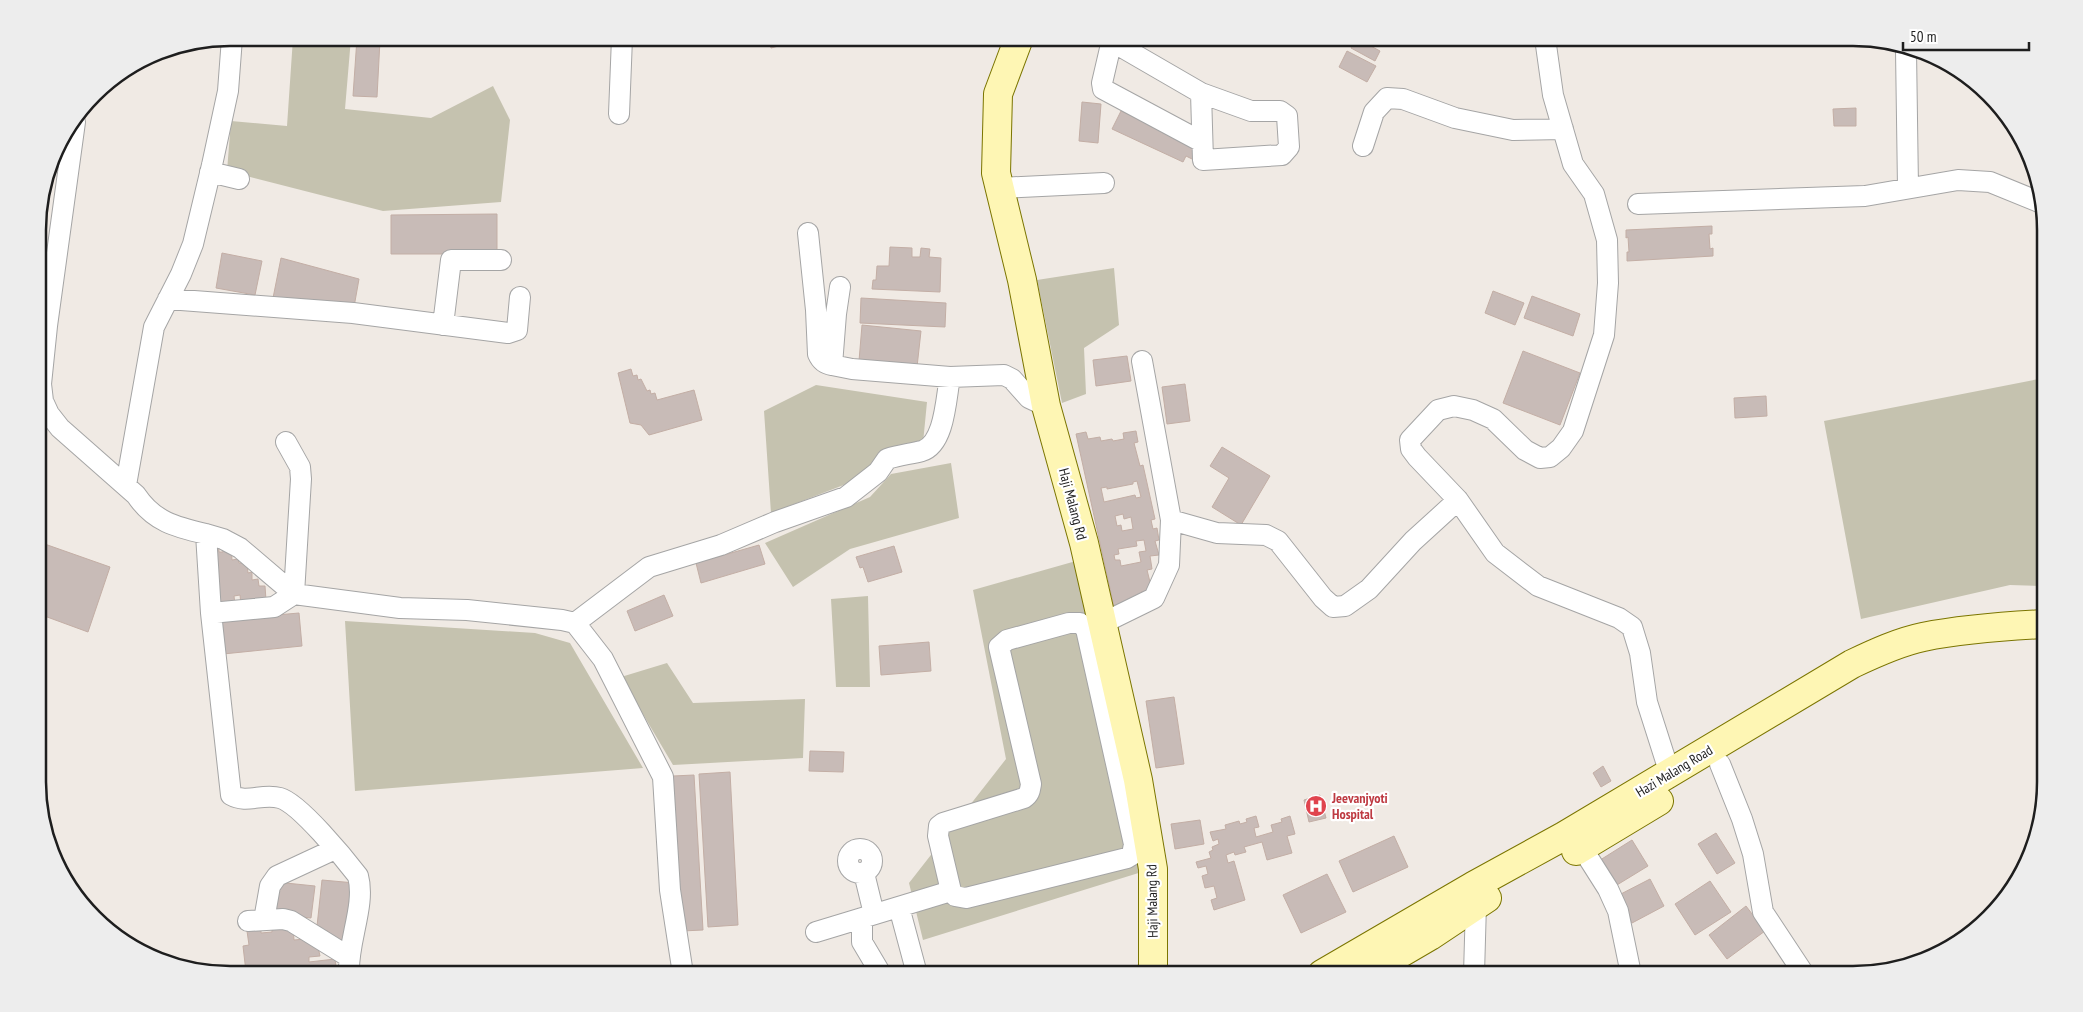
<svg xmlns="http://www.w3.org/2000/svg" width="2083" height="1012" font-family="'PT Sans Narrow',sans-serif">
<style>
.construction{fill:#c5c2af}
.building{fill:#c8bbb7;stroke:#c3aea5;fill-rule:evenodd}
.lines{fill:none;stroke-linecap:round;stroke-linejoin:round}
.street-casing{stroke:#a5a5a5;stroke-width:22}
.secondary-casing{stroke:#7b7500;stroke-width:30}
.street{stroke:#fff;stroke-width:20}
.secondary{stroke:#fef6b4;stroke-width:28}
.labels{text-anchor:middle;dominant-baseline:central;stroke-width:4.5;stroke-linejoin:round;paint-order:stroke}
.street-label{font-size:14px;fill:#1e1e1e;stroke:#fff}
.health-label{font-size:14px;font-weight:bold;fill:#be3a42;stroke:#fff;text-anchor:start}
.rim{fill:none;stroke:#1e1e1e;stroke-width:2.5}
</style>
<rect width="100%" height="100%" fill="#f0eae4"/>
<path class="construction" d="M293,38h58l-6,71 86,9 62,-32 17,34 -9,82 -118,9 -156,-40 4,-50 56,5z
M1114,268l5,57 -35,23 2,46 -24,9 -25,-123z
M2044,378l1,208 -35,-1 -149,34 -37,-198z
M816,385l111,17 -4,41 -39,9 -30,29 -83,32 -7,-102z
M951,463l8,55 -109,31 -57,38 -28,-44 105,-46 21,-23z
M1076,561l69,310 -222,69 -14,-57 97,-124 -33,-169z
M868,596l2,91h-34l-5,-88z
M345,621l190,12 35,10 73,125 -288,23z
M667,663l26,40 112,-4 -2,59 -130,7 -52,-88z"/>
<path class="building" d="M357,38l23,2 -3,57 -24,-1z
M768,38h41l-38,10z
M1356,38l24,13 -5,10 -24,-13z
M1347,51l29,15 -9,16 -28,-15z
M1082,102l19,2 -3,39 -19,-2z
M1856,108v18h-22l-1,-17z
M1121,111l79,37 -6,12 -8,-4 -3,6 -71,-33z
M497,214v40h-106v-39z
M1712,226v8h-3l1,15 3,-1v8l-86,5v-9h2l-1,-15 -2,1v-8z
M890,247l22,1v9h8l1,-9 9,1 -1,8 12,1 -1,34 -68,-3 1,-9h3l1,-14h12z
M222,253l40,8 -7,34 -39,-7z
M281,258l78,21 -5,28 -82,-4z
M1493,291l31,12 -9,22 -30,-12z
M1532,296l48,18 -7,22 -49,-18z
M861,298l85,5 -1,24 -85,-4z
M862,325l59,6 -4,36 -58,-6z
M1523,351l57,22 -20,52 -57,-22z
M1127,356l4,25 -35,5 -3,-26z
M631,369l2,7 4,-1 1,5 3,-1 6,12 3,-1 1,4 4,-1 2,7 37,-10 8,30 -53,15 -8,-10 -11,-2 -12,-50z
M1185,384l5,37 -23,3 -5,-37z
M1766,396l1,20 -32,2 -1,-20z
M1136,431l2,11 -4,1 6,23 3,-1 12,54 -4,1 2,9 4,-1 2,12 -4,1 4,14 -9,1 2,13 -5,1 5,20 -11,2 1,5 -16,4 1,7 -12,3 -39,-177 10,-2 2,7 12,-2 1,4 11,-2 1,2 11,-2 -1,-6zM1137,481l4,16 -5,1 -1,-3 -31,7 -3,-14 6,-1v2l26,-5v-2zM1123,514l1,5 7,-2 2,12 -11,2 -1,-6 -4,1 -2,-10zM1144,540l2,11 -7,1 2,10 -20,4 -1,-6h-5l-1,-5 5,-1 -1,-5 19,-3 -1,-5z
M1222,447l48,29 -29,49 -29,-18 17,-29 -19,-12z
M39,542l71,25 -22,65 -49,-18z
M759,545l6,19 -64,19 -5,-20z
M223,546h8l1,14 6,-1 1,4h8l1,10 4,-1v8l6,-1 1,7h6l1,14 -12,2v-3h-4v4l-9,1 -1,-9 -6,1 1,9 -20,1 -5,-58 9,-1v5h4z
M894,546l8,26 -34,10 -5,-15 -3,1 -4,-11z
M664,595l9,21 -38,15 -8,-20z
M299,613l3,33 -79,8 -3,-34z
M929,642l2,29 -50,4 -2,-29z
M1174,697l10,67 -28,4 -10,-67z
M810,751l34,1 -1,20 -34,-1z
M1603,766l8,15 -10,6 -8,-14z
M730,772l8,153 -30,2 -9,-153z
M694,775l9,155 -21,1 -9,-155z
M1320,795l6,23 -17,4 -5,-22z
M1256,816l3,11 -5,1 2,9 17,-5 -2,-7 11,-3 -1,-3 9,-3 5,18 -8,2 5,17 -25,7 -5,-18 -18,5 2,5 -11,3 -1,-3 -8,3 2,8 6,-2 11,39 -31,10 -3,-10 6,-2 -3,-12 -9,2 -3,-12 6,-2 -2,-8 -8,2 -2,-6 15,-4 -2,-6 4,-2 -1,-3 7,-3 -1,-5 -5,2 -3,-9 16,-3 -1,-4 14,-4 1,3 7,-2 -1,-3z
M1200,820l4,24 -29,5 -4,-25z
M1716,833l19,30 -18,11 -19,-30z
M1394,836l14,31 -55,25 -14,-31z
M1632,840l16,26 -36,22 -15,-26z
M1327,874l19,38 -45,21 -18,-38z
M1650,879l14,27 -32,17 -15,-27z
M322,880l33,3 -5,12 -5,46 -18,-2 1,-8 -8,-1 1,-3 -4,-1z
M1710,881l21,31 -36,23 -20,-31z
M276,882l39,4 -4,32 -39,-4z
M1746,906l19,25 -38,28 -18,-24z
M272,926h21l1,14 22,-2 4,18 -11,1v5l26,-3 2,15h-84v-3l-7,1 -3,-26 6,-1 -2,-14 14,-2v4l11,-1z
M1165,967l13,7h-16z
M674,968v6h-25v-4z"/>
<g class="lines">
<g class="street-casing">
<path id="street" d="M1106,38l95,55 50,18h29l7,5 2,31 -7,8 -79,5 -2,-67
M1112,40l-10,43 1,6 99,53
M1906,50l2,138
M619,114l3,-76
M75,122l-28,204 -6,58 2,17 6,13 11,14 76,67c18,27 40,32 70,39l5,79 20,182c16,9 31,-2 49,3 19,5 65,61 78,78 8,29 -11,67 -9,98
M1363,146l11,-34 13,-14 16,1 52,19 58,12 50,-1
M210,172l29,7
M1000,188l104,-5
M1638,204l227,-8 93,-16 32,2 54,22
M808,233l8,77 2,44c3,7 7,10 14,11
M840,287l-4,27 -4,51 20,4 98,8 54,-2 8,4 17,19 17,8
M168,299l185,14 155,20 9,-3 3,-33
M443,325l8,-65h50
M1142,361l29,159
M126,485l28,-158 27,-53 12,-30 19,-79 16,-74 4,-53
M1458,500l-41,-43 -6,-8 -1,-9 28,-30 16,-4 19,4 20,9 32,31 15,8 10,-1 11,-9 12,-17 31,-96 4,-52 -1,-43 -13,-46 -21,-30 -20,-69 -8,-57
M206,534l17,5 17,9 54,46 106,14 67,2 95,10 13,3 28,36 60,118 7,113 13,84
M211,613l63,-6 20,-13 7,-115 -1,-12 -14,-25
M575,623l74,-56 72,-22 54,-23 71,-25 32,-25 9,-13c12,-4 23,-5 35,-8 23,-7 24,-54 28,-74
M1069,623h11l6,6 48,215 -2,11 -5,3 -161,40 -11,-2 -4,-5 -13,-55 1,-10 4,-3 81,-25c6,-4 6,-8 7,-14l-32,-137 8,-7z
M1103,623l51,-25 15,-33 2,-45 46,13 49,2 12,6 45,57 10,9 12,-1 24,-17 44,-48 45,-41 37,53 43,33 81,32 13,9 8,26 7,49 23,72
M1720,764l22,55 11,35 10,58 41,62
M1582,848l26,41 10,22 13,63
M848 861a12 12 0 1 1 24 0a12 12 0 1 1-24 0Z
M864,873l10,41
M899,907l18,67
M862,918v24l19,32
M264,920l6,-34 7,-10 58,-27
M248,921l35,-2 8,2 58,36
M816,932l135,-41
M1474,974l2,-70 -1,-9"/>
</g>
<g class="secondary-casing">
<path id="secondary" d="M1019,38l-21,56 -2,79 26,107 24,126 38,137 54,237 15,89v99l-3,6
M1576,851l83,-50
M1322,974l151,-88 91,-50 288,-172c23,-11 47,-22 71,-27 40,-8 82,-11 122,-13
M1365,974l65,-38 57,-38"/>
</g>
<use href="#street" class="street"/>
<use href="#secondary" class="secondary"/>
</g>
<defs>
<g id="hospital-disc" transform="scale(1.125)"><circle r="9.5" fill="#e0444e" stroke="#fff"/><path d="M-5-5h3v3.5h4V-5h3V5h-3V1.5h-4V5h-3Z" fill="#fff"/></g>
</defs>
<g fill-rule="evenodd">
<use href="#hospital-disc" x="1316" y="806"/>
</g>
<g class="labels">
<g class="street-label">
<text transform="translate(1073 504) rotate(75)">Haji Malang Rd</text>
<text transform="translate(1674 771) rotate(-31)">Hazi Malang Road</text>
<text transform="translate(1152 901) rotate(-91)">Haji Malang Rd</text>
</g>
<g class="health-label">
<text x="1332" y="798">Jeevanjyoti<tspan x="1332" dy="16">Hospital</tspan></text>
</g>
</g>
<path d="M0 0H2083V1012H0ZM230 46H1853A184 184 0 0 1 2037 230V782A184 184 0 0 1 1853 966H230A184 184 0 0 1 46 782V230A184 184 0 0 1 230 46Z" fill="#ededed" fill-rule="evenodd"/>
<path class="rim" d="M230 46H1853A184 184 0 0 1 2037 230V782A184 184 0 0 1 1853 966H230A184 184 0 0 1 46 782V230A184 184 0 0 1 230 46Z"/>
<path d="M1903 42v8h126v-8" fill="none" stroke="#1e1e1e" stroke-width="2.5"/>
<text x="1910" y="42" font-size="15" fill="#1e1e1e" stroke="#ffffff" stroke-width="4" paint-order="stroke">50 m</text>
</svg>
